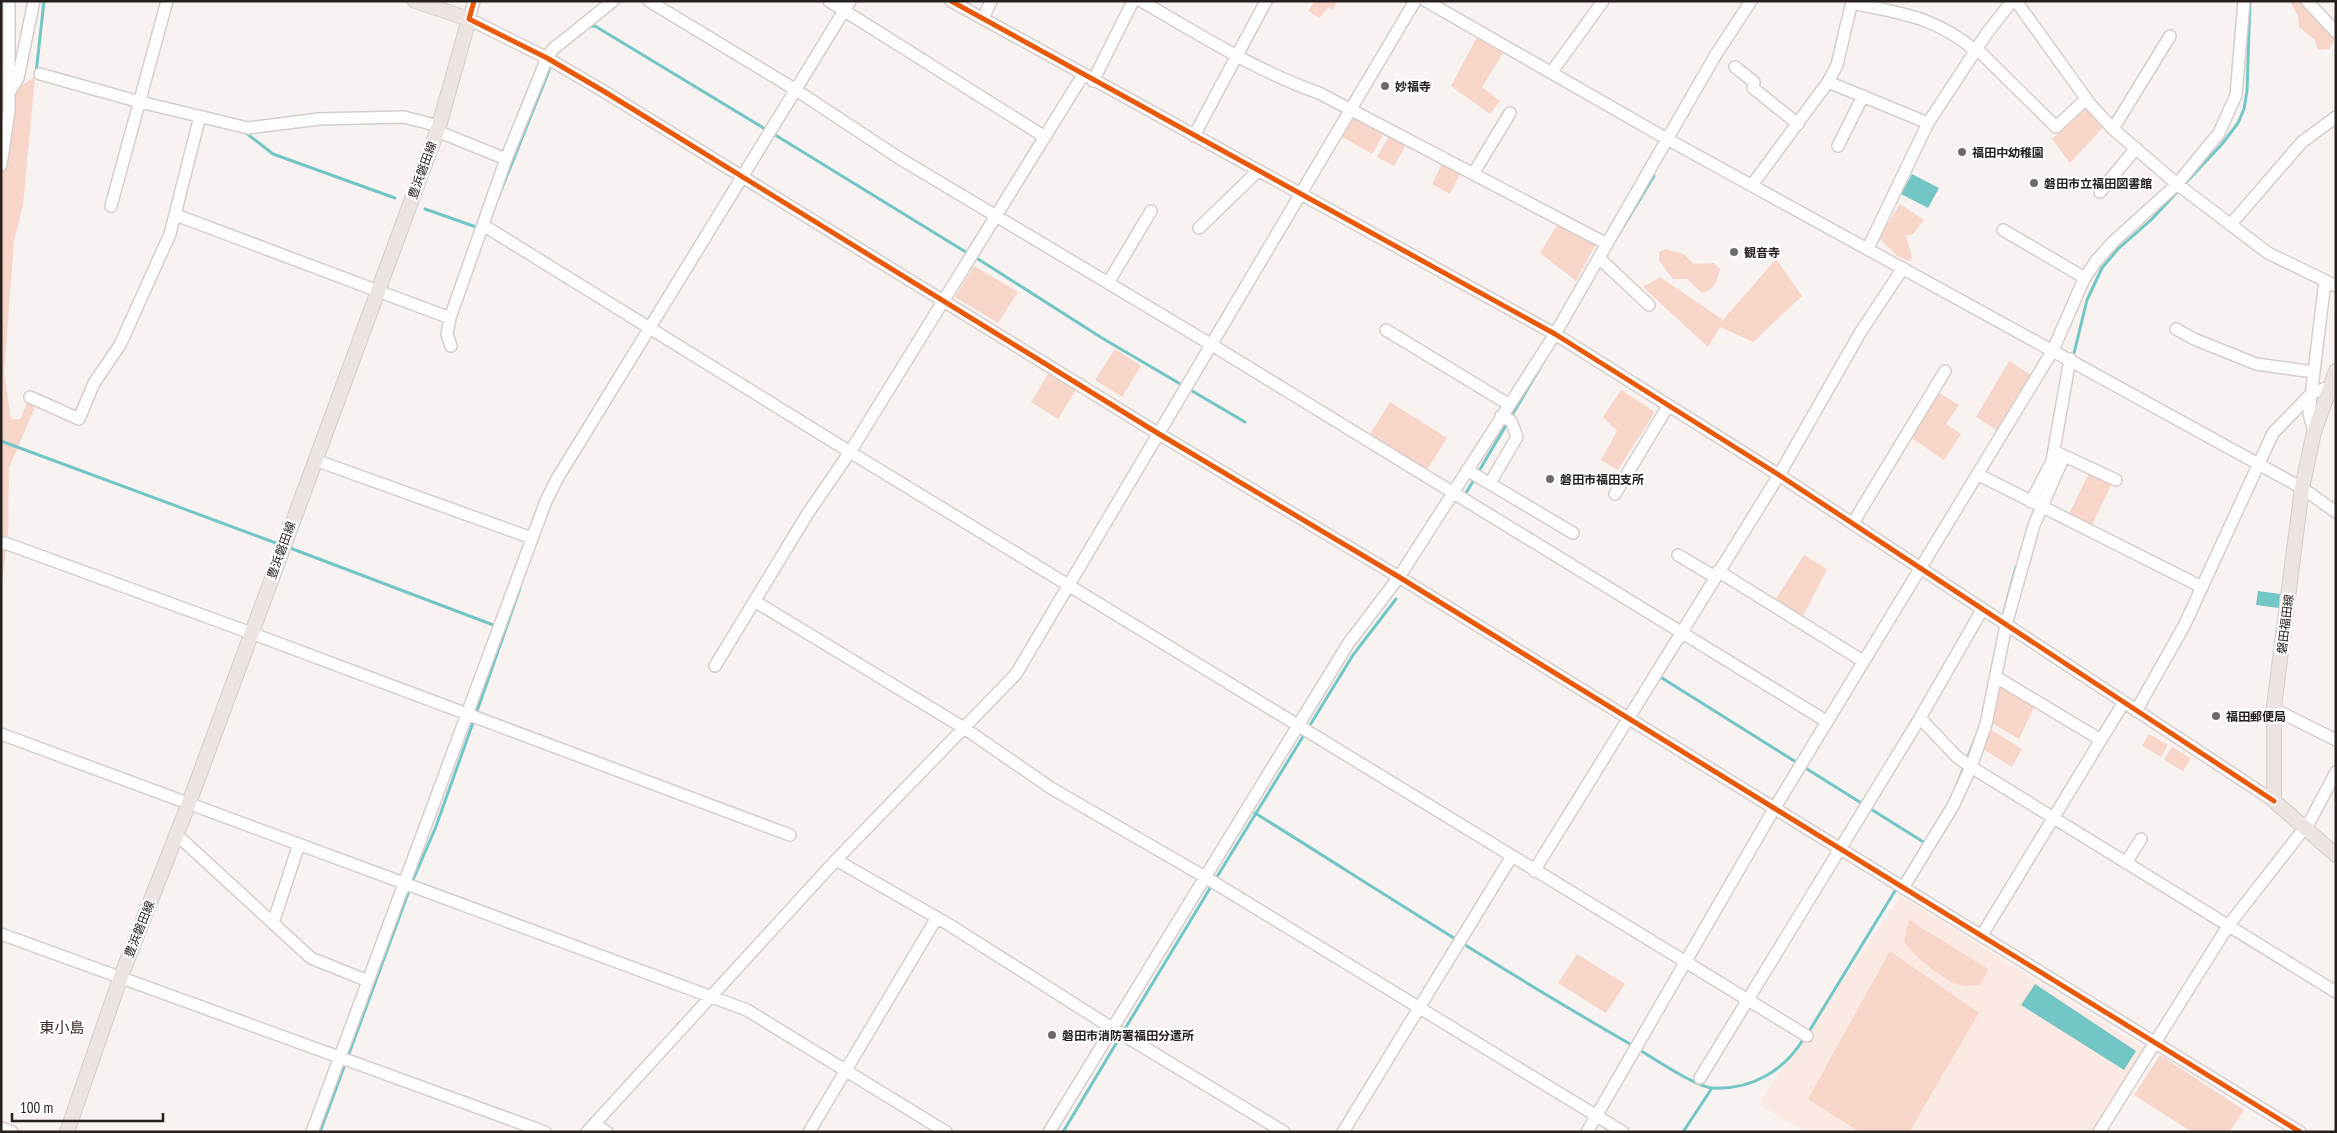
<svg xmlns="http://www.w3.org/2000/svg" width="2337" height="1133" font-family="'PT Sans Narrow','Noto Sans JP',sans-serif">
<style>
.built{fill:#fbe9e3}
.green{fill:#f7d5c8}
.water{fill:#72c7c6}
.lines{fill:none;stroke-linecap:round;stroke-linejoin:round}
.stream{stroke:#72c7c6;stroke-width:3}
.minor-casing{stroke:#d5cecc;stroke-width:14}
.major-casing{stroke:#d1cecc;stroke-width:16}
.minor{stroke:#fefdfd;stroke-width:11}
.major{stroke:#ebe4e0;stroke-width:14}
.cycleway-casing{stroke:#fff;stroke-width:8}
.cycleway{stroke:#e8590c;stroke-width:5}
.poi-dot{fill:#706a67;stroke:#fff;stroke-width:2}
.labels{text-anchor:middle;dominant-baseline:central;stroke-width:4.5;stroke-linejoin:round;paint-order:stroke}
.poi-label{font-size:12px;font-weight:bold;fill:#27201d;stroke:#fff;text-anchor:start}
.street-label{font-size:12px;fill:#27201d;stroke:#fff}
.quarter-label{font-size:15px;fill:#3b2c26;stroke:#fff}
</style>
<rect width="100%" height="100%" fill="#f8f2f0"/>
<path class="built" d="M1901,896l247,155 -52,81h-290l-48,-28z"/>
<path class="green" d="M1315,1h22l-4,9 -4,-3 -10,11 -11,-7z
M2290,1h13l33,36 -7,12 -11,1 -3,-10 -16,-13 -1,-11z
M1478,35l27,15 -23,37 18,14 -10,13 -39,-28z
M35,77l-12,128 -9,36 -10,132 7,46h9l10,-22 8,3 -29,68 -1,67 -7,55v-417l13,-83z
M2086,108l18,18 -34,37 -18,-24z
M1352,114l32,19 -12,21 -33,-19z
M1389,136l17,9 -12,21 -17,-9z
M1443,162l18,10 -11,22 -18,-10z
M1900,204l24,16 -11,14 -7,2 6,21 -3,4 -12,-5 -18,-18z
M1557,225l39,19 -20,37 -36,-28z
M1666,249l19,6 9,9 20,-1 6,7c-4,12 -5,19 -18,23l-15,-14h-14l-14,-18v-9z
M1776,259l26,37 -49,46 -33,-15 -12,20 -65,-60 17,-10 63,43z
M974,266l44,26 -20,31 -43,-26z
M1115,349l26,17 -19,31 -27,-17z
M2009,361l27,17 -33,56 -27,-17z
M1050,371l27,17 -19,31 -27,-17z
M1621,390l34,22 -37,58 -17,-10 16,-29 -14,-14z
M1934,390l25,15 -13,19 15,10 -17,26 -37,-25z
M1390,402l57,36 -24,38 -57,-35z
M2090,471l22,12 -23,48 -23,-11z
M1804,555l23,14 -27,53 -28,-17z
M1996,677l41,24 -18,38 -29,-17z
M1990,729l32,20 -10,18 -29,-18z
M2149,734l19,11 -7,12 -19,-11z
M2172,747l19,11 -8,13 -19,-11z
M1909,920l79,49 -7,16c-5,0 -11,1 -16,1 -18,-2 -50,-29 -61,-44z
M1890,951l89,62 -70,119h-49l-52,-33z
M1577,954l48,30 -19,29 -48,-30z
M2160,1055l84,55 -15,22h-37l-58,-37z"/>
<path class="water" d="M1912,174l27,14 -11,20 -27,-14z
M2258,591l22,3 -1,14 -23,-3z
M2035,984l101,67 -12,19 -103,-65z"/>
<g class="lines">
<path class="stream" d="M588,27l7,-1 172,104
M36,73l8,-72
M246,133l27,21 122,44
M772,133l197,121
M498,198l54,-135
M425,209l54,19
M1617,237l37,-61
M975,257l127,81 143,84
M2073,357l14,-57 15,-32 16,-19 34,-30 70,-75 16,-21 6,-14 3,-18 3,-90
M1,441l275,102
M1466,493l78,-132
M290,548l206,78
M2002,619l14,-52
M1662,678l263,165
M476,714l44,-126
M1956,787l19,-48
M1255,813c125,78 248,158 375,231 17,10 65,43 83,44 39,2 72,-18 91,-50
M1215,880l138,-225 43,-56
M412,882l23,-53 39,-109
M1123,1032l89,-147
M1808,1033l101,-165
M320,1132l90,-244
M1063,1132l57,-95
M1683,1132l29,-44"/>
<g class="minor-casing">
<path id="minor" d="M474,1l-5,18 78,39 58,34 554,342 240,143 901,555
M649,1l147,89 103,68 313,187 614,376
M829,1l216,136
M951,1l604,333 224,141 495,326
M1141,1c58,33 115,70 178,92l288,151
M1426,1l241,138 635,349 34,24
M2016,1l74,103 23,25 64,55 91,69 68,33
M2307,1l29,31
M1852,3c51,11 82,13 124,48
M983,19l8,-18
M1977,49l79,78 30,-28
M1735,67l19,15 -1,6 45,36
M1551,73l52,-72
M40,74l100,28 108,26 71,-9 85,-2 35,9
M1093,81l40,-80
M1828,82l100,41
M10,91l8,-13 16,-77
M2113,129l57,-93
M437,131l69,28
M1194,136l72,-135
M1838,146l25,-50
M1,165l8,-54v-110
M1473,174l37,-61
M1752,185l76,-103 9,-17 15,-64
M2100,192l36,-44
M111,206l56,-205
M176,215l274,103
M2231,224l71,-82 34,-25
M483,225l367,227 957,584
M1199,228l59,-57
M2003,230l82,48
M1868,248l60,-125 59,-90 25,-32
M1599,258l50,47
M1108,283l43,-72
M2176,329l18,10 62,25 58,8
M1386,330l122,74
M451,346l-4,-12 3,-16 56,-159 41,-101 6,-9 60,-48
M30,397l49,22 15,-36 26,-38 50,-111 30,-118
M2314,432l-5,-19 16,-132
M2058,453l58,27
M315,460l217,78
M1467,470l106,63
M1979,475l223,112
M1490,483l27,-46 -6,-16 -10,-5
M1615,494l53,-88
M2031,502l21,-41 18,-102
M1853,523l92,-152
M1,544l4,-1 246,90 539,202
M1678,555l37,22
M1718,571l145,90
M756,602l208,126 87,60 154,89 418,255
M715,666l93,-153 42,-61 233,-377
M1996,677l105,63
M2274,709l62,31
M2136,711l48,-85 89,-193 39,-40 17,-6
M1920,718l37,39 14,10 365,225
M1,734l746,276 199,122
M177,835l134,123 57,23
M836,860l112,64 164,104 172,104
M2126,863l15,-24
M1534,871l245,-396 81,-142 43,-65
M1903,888l50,-82 18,-39 15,-43 20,-99 28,-100 30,-69
M273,923l26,-79
M1,934l544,198
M1982,935l142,-233
M1700,1078l220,-360 62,-108
M594,1124l13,8
M1,1128l11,4
M312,1132l234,-631 11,-22 293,-478
M587,1132l249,-272 180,-186 399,-673
M809,1132l127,-213
M1049,1132l299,-488 51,-67 156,-243 160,-278 36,-55
M1343,1132l169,-276
M1587,1132l187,-323 279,-459 31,-71 12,-18 17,-19 64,-58 42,-51 17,-38 8,-94
M2099,1132l129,-206 82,-105 26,-49"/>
</g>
<g class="major-casing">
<path id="major" d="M2336,371l-22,61 -12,56 -28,218v95l62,54
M67,1132l54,-156 68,-173 250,-677 30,-107 -54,-18"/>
</g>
<use href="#minor" class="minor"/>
<use href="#major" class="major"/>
<g class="cycleway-casing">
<path id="cycleway" d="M474,1l-5,18 78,39 58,34 554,342 240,143 901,555
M951,1l604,333 224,141 495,326"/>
</g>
<use href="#cycleway" class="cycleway"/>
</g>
<g class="poi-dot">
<circle cx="1385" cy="86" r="5"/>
<circle cx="1962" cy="152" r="5"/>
<circle cx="2034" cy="183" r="5"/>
<circle cx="1734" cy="252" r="5"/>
<circle cx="1550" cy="479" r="5"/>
<circle cx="2216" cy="716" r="5"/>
<circle cx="1052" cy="1035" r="5"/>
</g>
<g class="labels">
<g class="poi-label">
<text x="1395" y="86">妙福寺</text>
<text x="1972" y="152">福田中幼稚園</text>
<text x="2044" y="183">磐田市立福田図書館</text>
<text x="1744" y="252">観音寺</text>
<text x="1560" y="479">磐田市福田支所</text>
<text x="2226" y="716">福田郵便局</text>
<text x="1062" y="1035">磐田市消防署福田分遣所</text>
</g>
<g class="street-label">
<text transform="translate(422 170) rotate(-70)">豊浜磐田線</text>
<text transform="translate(281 550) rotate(-70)">豊浜磐田線</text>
<text transform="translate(2285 624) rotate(-83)">磐田福田線</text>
<text transform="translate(139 929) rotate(-68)">豊浜磐田線</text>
</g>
<g class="quarter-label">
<text x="62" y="1027">東小島</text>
</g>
</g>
<rect width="2337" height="1133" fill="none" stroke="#27201d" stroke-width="5"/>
<path d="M12 1113v8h151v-8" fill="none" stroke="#27201d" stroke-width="2.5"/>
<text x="20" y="1113" font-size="15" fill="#27201d" stroke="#ffffff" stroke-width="4" paint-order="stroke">100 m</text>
</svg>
